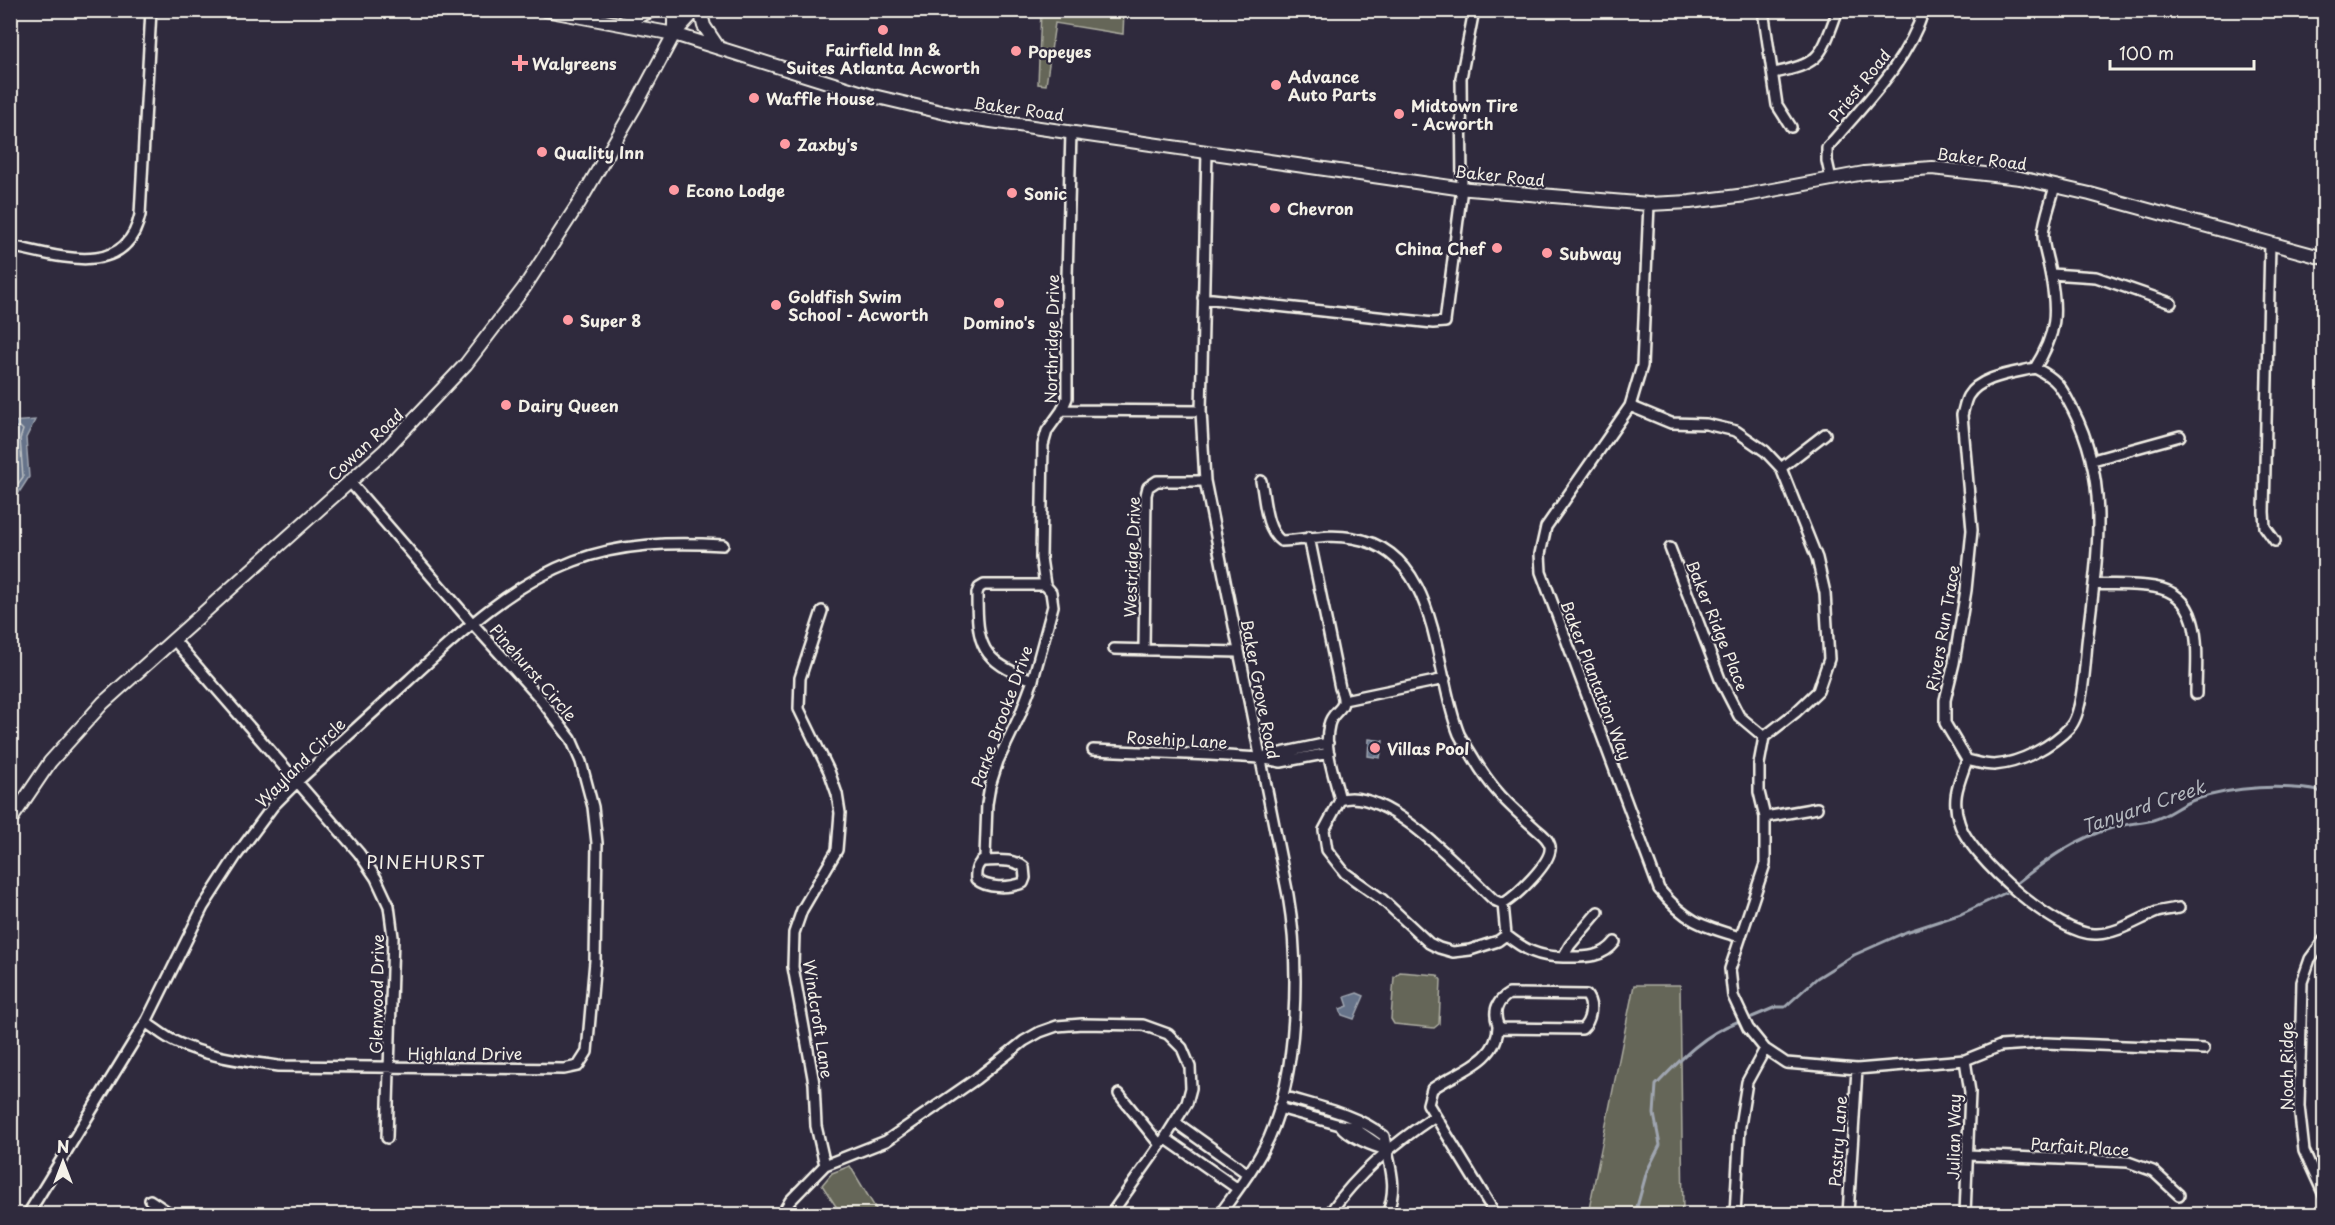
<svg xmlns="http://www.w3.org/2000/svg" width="2335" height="1225" font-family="'Playpen Sans',sans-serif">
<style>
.green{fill:#656658;stroke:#acaca0;stroke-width:1.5}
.water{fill:#66738a;stroke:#9fa5b0;stroke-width:1.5}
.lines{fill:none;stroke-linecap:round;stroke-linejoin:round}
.shore{stroke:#bbbfc2;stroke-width:1.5}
.stream{stroke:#9fa5b0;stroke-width:3}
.minor-casing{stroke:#f4f1e8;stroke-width:14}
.major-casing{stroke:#f4f1e8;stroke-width:16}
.minor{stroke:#2f2a3d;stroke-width:9}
.major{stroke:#2f2a3d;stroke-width:12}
.poi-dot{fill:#ff9aa2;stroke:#2f2a3d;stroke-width:2}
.labels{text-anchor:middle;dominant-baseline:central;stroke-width:4.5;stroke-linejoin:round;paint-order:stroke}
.poi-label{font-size:16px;font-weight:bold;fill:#f4f1e8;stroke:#2f2a3d;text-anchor:start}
.street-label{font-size:16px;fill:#f4f1e8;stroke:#2f2a3d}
.water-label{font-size:18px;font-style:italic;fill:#b4b8be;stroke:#2f2a3d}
.neighbourhood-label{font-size:18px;letter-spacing:1.5px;fill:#f4f1e8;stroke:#2f2a3d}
</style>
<rect width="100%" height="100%" fill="#2f2a3d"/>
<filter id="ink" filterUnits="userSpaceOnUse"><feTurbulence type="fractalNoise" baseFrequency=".0167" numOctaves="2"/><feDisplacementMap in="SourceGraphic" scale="12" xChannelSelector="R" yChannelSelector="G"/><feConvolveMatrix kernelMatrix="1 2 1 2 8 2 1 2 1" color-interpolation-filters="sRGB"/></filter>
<g filter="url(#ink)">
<path class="green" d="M1041,11h83l-1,23 -68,-11 -9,62 -8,-1z
M1400,972l37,3 4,5 -2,44 -5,4 -40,-4 -3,-5 3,-42z
M1634,985h46l3,229h-95z
M850,1166l29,48h-38l-19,-29 10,-12z"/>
<path class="water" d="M35,420l-9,18 3,39 -18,28v-83z
M1369,739l14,2 -3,17 -12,-2z
M1357,993l7,3 -10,23 -12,-4 -2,-6 8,-3 -3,-9z"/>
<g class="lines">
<path class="shore" d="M10,428l10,-1 3,3 -3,9 3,38 -13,18"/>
<path class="stream" d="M2018,882c30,-23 58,-44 94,-54 14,-4 28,-5 41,-8 15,-4 26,-15 41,-20 41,-14 88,-16 130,-8
M1752,1017l24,-10h9l32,-29 37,-23 52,-23 55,-18 44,-21
M1635,1214l12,-43 13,-26 -6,-31 2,-29c24,-25 48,-51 81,-63"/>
<g class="minor-casing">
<path id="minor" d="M1763,10l14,95 14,22
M1773,73c50,-9 48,-19 65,-63
M1071,132l-4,145v121l-5,12 139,1
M1207,152l-6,259 4,70 83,414c12,70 10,177 -19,243 -13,28 -32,52 -49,76
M1831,179l-4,-18v-13c36,-43 79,-83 97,-138
M1649,204l-7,162 -12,40 -84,121 -6,27 1,18 118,317c26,32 42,37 81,48
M2270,243l-6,269 1,15 10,14
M10,246c46,9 116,35 130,-31l11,-205
M2051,274l45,3 75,26
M1203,298l230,25 12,-1 17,-134 -1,-110 13,-68
M2035,368c24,12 26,19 38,42 39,75 23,152 14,233 -2,20 -4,70 -17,84 -18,19 -49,36 -76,38 -9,0 -18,-3 -27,-5l-22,-37v-23l9,-37 12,-73 6,-60 -10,-115c2,-6 3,-14 6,-19 12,-20 46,-23 67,-28 22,-35 23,-56 15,-96 -2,-12 -7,-25 -7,-37 1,-16 8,-33 12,-49
M1630,406l41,17 35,1 30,7 29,20 16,17 36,90 8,35 4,66 -11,32 -22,21 -32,25 -5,27v28l6,25v47l-35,105 3,27 15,32 17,21 21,14 71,6 108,-9 35,-14 45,-3 159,6
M2093,460l87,-24
M1781,468l44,-34
M1261,481c4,18 4,48 20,60 27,-1 44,-8 72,-3 88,14 80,132 106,196 4,8 10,16 14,23 19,33 35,47 63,72 5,4 12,9 14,17 3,16 -34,50 -47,58l-9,-4c-30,-28 -109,-116 -154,-100l-16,30 3,20 18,23 38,27 46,43 10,5 14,4 17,-2 28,-9 8,-6 -3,-31
M1309,537l31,151c10,24 -7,19 -11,37 -6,24 6,52 11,75
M1670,548l50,131 19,37 25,21
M2094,584c20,1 40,0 60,3 52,8 42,68 42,107
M822,611l-22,67 -1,31 30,62 8,23 3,19 -3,37 -35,60 -8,23 -1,34 21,116 2,43 9,39
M174,640l185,213 17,25 13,28 4,31 -6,201
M1114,649l124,3
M1144,650l2,-155 2,-8 9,-6h48
M1033,680c-53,-19 -56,-35 -56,-87l2,-5 5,-3h61
M1344,700l101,-21
M1093,750l117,5 50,3 21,4 48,-9
M1262,757l66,-14
M1967,760c-8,23 -16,38 -8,62 10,35 100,115 138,112 22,-1 40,-14 60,-22 7,-2 15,-3 22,-4
M1765,817l52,-9
M981,861c15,0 31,-3 43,6l1,11 -2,5c-14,5 -36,6 -47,-4 -1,-11 2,-14 9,-22l2,-53 3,-18 8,-25 22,-46 12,-32 21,-77 -2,-14 -6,-7 -4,-27 2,-113 4,-14 15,-21
M1506,935c19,15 32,22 57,22l7,-12 28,-33
M2324,940l-14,19 -8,23 -3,124 5,45 20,44
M1563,957c19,0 39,2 52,-15
M1509,994l77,1c8,9 5,26 -4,34l-81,-1 -3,-3c-5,-14 -1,-24 11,-31z
M147,1020l1,4c9,6 18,14 28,18 32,15 67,19 102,24l286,3 14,-3 9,-14 8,-91 2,-118 -4,-36 -12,-45 -10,-23 -33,-43 -66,-73 -123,-142
M1965,1060l5,32 -5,122
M1119,1094l41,51
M1283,1096c32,10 74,18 101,40 5,30 15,48 3,78
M1279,1108l61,17c7,11 34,22 47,25
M1175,1122l73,52
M1340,1125l13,2 32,22
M1165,1138l73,51
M1968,1155l160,7 25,9 26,24
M150,1200l21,14
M28,1214l119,-194 56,-113 33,-51 37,-50 25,-25c37,-34 74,-67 111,-101 50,-46 101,-95 165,-119 47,-18 99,-19 149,-16
M782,1214l8,-13 35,-36 61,-24 90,-62 48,-38 16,-9 17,-6 25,-2 61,1 25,9 14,14 8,19 1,21 -4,15 -22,35 -54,76
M1329,1214c29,-41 64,-70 106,-98
M1491,1214v-7l-63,-103 4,-15c25,-18 67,-27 66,-64
M1735,1214l5,-88 7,-44 18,-33
M1848,1214l9,-145"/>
</g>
<g class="major-casing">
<path id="major" d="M545,10l129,24 195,61 94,22 494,71 192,16 41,-2 56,-7 118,-22 68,-5 88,10 70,16 234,64
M700,10l4,16 14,21
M621,23l32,-13
M674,34v-24
M10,821l40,-59 53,-59 281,-252 82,-87 58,-76 55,-85 57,-98 38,-71 22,-24"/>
</g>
<use href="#minor" class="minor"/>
<use href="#major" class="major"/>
</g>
</g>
<g class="poi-dot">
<circle cx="883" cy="30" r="6"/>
<circle cx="1016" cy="51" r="6"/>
<path d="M517 54h6v6h6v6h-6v6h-6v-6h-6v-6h6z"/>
<circle cx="1276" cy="85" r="6"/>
<circle cx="754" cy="98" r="6"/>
<circle cx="1399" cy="114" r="6"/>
<circle cx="785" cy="144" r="6"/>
<circle cx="542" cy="152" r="6"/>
<circle cx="674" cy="190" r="6"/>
<circle cx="1012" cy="193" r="6"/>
<circle cx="1275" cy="208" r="6"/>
<circle cx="1497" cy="248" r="6"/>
<circle cx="1547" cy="253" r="6"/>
<circle cx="999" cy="303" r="6"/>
<circle cx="776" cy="305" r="6"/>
<circle cx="568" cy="320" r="6"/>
<circle cx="506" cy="405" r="6"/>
<circle cx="1375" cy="748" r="6"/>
</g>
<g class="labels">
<g class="poi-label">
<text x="883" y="49" text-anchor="middle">Fairfield Inn &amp;<tspan x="883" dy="18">Suites Atlanta Acworth</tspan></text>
<text x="1028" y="51">Popeyes</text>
<text x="532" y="63">Walgreens</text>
<text x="1288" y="76">Advance<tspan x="1288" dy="18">Auto Parts</tspan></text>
<text x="766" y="98">Waffle House</text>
<text x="1411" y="105">Midtown Tire<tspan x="1411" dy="18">- Acworth</tspan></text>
<text x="797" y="144">Zaxby's</text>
<text x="554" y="152">Quality Inn</text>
<text x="686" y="190">Econo Lodge</text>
<text x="1024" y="193">Sonic</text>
<text x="1287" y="208">Chevron</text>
<text x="1485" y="248" text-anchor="end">China Chef</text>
<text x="1559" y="253">Subway</text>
<text x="788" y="296">Goldfish Swim<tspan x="788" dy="18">School - Acworth</tspan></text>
<text x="580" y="320">Super 8</text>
<text x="999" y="322" text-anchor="middle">Domino's</text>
<text x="518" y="405">Dairy Queen</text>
<text x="1387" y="748">Villas Pool</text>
</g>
<g class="street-label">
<text transform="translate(1859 85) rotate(-51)">Priest Road</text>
<text transform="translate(1019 108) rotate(8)">Baker Road</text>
<text transform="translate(1982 158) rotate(7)">Baker Road</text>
<text transform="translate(1500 175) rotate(6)">Baker Road</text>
<text transform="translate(1051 339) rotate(-89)">Northridge Drive</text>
<text transform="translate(365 444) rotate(-43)">Cowan Road</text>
<text transform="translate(1131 557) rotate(-88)">Westridge Drive</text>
<text transform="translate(1718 625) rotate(68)">Baker Ridge Place</text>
<text transform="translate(1942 628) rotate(-80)">Rivers Run Trace</text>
<text transform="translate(534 672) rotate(49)">Pinehurst Circle</text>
<text transform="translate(1597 680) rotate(69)">Baker Plantation Way</text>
<text transform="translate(1261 689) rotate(79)">Baker Grove Road</text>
<text transform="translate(1001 716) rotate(-70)">Parke Brooke Drive</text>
<text transform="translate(1177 739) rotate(3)">Rosehip Lane</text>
<text transform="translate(300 762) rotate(-45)">Wayland Circle</text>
<text transform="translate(376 994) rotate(-89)">Glenwood Drive</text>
<text transform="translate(819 1019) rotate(81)">Windcroft Lane</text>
<text x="465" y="1053">Highland Drive</text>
<text transform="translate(2286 1066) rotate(-90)">Noah Ridge</text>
<text transform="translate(1953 1137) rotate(-89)">Julian Way</text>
<text transform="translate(1837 1141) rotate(-86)">Pastry Lane</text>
<text transform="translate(2080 1146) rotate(4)">Parfait Place</text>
</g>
<g class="water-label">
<text transform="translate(2143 806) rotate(-19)">Tanyard Creek</text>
</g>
<g class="neighbourhood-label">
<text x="426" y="861">PINEHURST</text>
</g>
</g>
<rect width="2335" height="1225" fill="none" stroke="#2f2a3d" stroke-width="36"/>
<rect x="18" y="18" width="2299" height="1189" fill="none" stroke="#f4f1e8" stroke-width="2" filter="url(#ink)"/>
<g transform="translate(63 1162)" stroke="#2f2a3d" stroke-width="4.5" paint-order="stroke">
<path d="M0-4.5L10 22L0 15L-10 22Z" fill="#f4f1e8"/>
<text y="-9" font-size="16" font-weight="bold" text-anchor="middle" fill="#f4f1e8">N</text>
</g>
<path d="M2110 60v9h144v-9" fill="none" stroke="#f4f1e8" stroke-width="3"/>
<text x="2119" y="60" font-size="18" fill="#f4f1e8" stroke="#2f2a3d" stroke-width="4.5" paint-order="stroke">100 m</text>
</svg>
